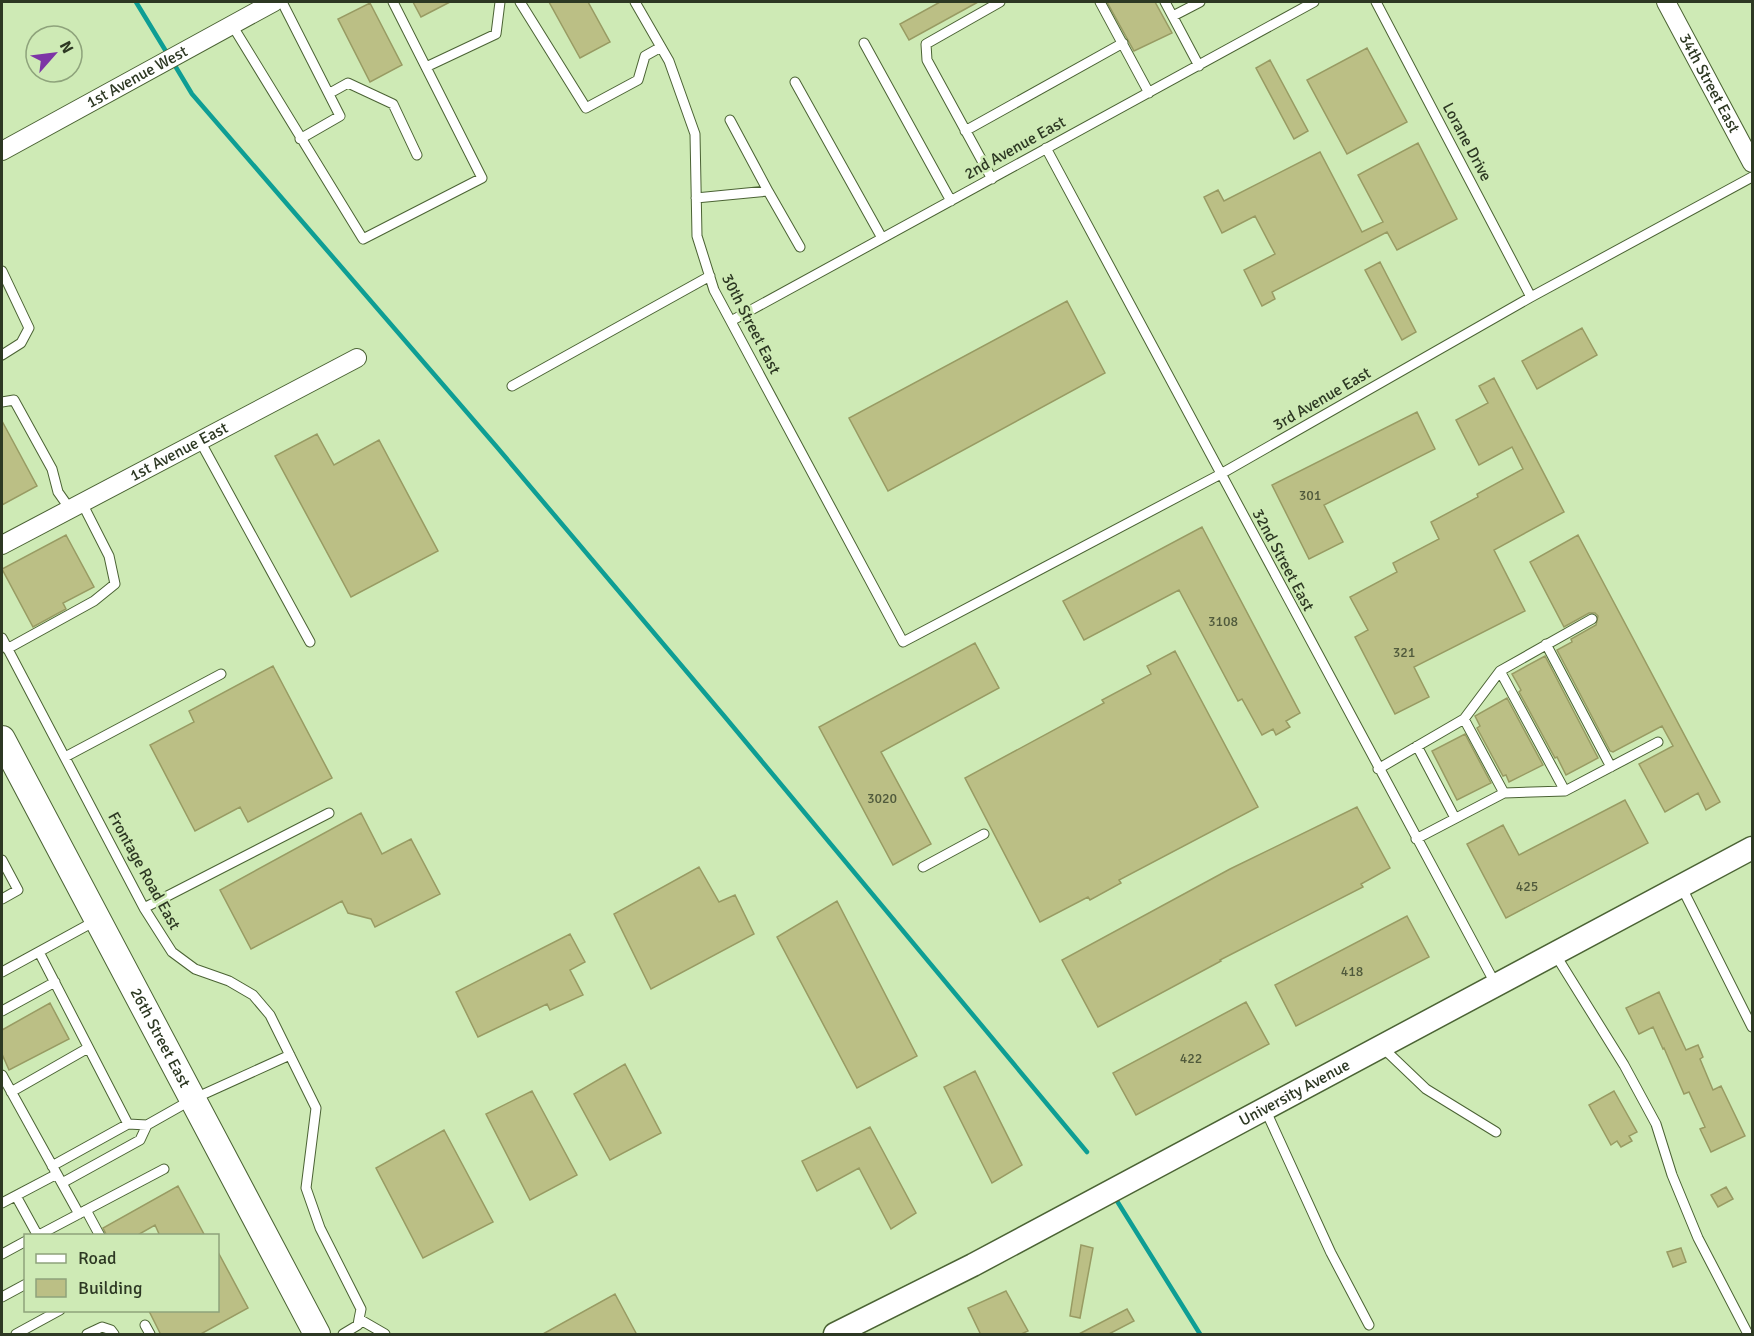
<svg xmlns="http://www.w3.org/2000/svg" width="1754" height="1336" font-family="Signika,sans-serif">
<style>
.lines{fill:none;stroke-linecap:round;stroke-linejoin:round}
.stream{stroke:#0e9e94;stroke-width:4.5}
.building{fill:#bbbf85;stroke:#989b63;stroke-width:1.5}
.service-casing{stroke:#4b6334;stroke-width:11}
.minor-casing{stroke:#4b6334;stroke-width:20}
.tertiary-casing{stroke:#4b6334;stroke-width:25}
.secondary-casing{stroke:#4b6334;stroke-width:28}
.service{stroke:#fff;stroke-width:9}
.minor{stroke:#fff;stroke-width:18}
.tertiary{stroke:#fff;stroke-width:22}
.secondary{stroke:#fff;stroke-width:26}
.labels{text-anchor:middle;dominant-baseline:central;stroke-width:5;stroke-linejoin:round;paint-order:stroke}
.number-label{font-size:14px;fill:#505a3c}
.street-label{font-size:16px;fill:#2d3823;stroke:#ceeab5}
</style>
<rect width="100%" height="100%" fill="#ceeab5"/>
<g class="lines">
<path class="stream" d="M136,2l31,51
M174,64l18,30 304,352 229,271 362,435
M1117,1201l83,133"/>
</g>
<path class="building" d="M413,2h37l-29,15z
M549,2h39l22,40 -30,16z
M940,2h38l-69,38 -9,-16z
M1107,2h48l17,31 -38,18z
M370,3l32,62 -32,17 -32,-63z
M1367,48l40,74 -60,32 -40,-74z
M1270,60l38,71 -14,8 -38,-71z
M1418,143l39,76 -60,31 -10,-18 -115,60 3,7 -13,7 -18,-36 31,-16 -20,-38 -33,17 -18,-36 14,-7 6,11 96,-49 42,80 21,-10 -25,-47z
M1380,262l36,70 -14,8 -37,-70z
M1067,301l38,72 -217,118 -39,-73z
M1582,328l15,27 -60,34 -15,-28z
M1494,378l70,134 -70,38 31,61 -111,56 15,30 -34,17 -40,-77 13,-7 -18,-33 47,-25 -4,-9 46,-24 -8,-17 47,-25 -1,-3 46,-25 -11,-22 -33,18 -23,-45 32,-17 -9,-17z
M1417,412l18,37 -111,56 19,37 -34,17 -37,-74z
M2,421l35,65 -35,19z
M317,434l17,31 45,-25 59,111 -87,46 -76,-141z
M1202,527l98,186 -14,8 4,6 -14,8 -3,-6 -11,6 -20,-36 -4,2 -59,-111 -95,50 -21,-39z
M66,535l28,52 -31,16 3,6 -33,18 -31,-58z
M1578,535l142,267 -14,8 -8,-17 -33,19 -26,-48 34,-18 -11,-20 -49,26 -3,-1 -53,-101 15,-8 -1,-3 25,-14 2,-9 -3,-3h-6l-25,14 -34,-65z
M975,643l24,45 -118,64 50,92 -38,21 -74,-138z
M1175,651l83,156 -139,73 2,3 -31,17 -2,-3 -48,25 -75,-144 139,-75 -2,-3 49,-26 -4,-8z
M1545,656l53,102 -32,17 -9,-18 -2,1 -36,-66 2,-2 -9,-16z
M273,666l59,112 -84,44 -8,-15 -45,24 -45,-86 44,-23 -5,-11z
M1507,698l36,67 -34,17 -3,-7 -3,1 -26,-48 3,-2 -5,-10z
M1465,734l26,49 -34,17 -25,-49z
M1625,800l23,43 -142,75 -39,-74 36,-19 16,30z
M1357,807l33,61 -29,16 2,3 -143,73 1,1 -123,66 -36,-67 168,-91z
M361,813l21,41 29,-15 29,55 -65,33 -4,-8 -23,-6 -6,-12 -91,48 -31,-59z
M699,867l20,35 16,-7 19,39 -103,55 -37,-75z
M837,901l80,155 -60,32 -80,-151z
M1407,916l22,41 -133,69 -21,-41z
M570,934l15,28 -15,8 13,25 -33,15 -3,-6 -69,33 -22,-45z
M1659,992l27,58 12,-5 5,12 -3,2 13,31 8,-4 24,50 -34,16 -11,-23 5,-2 -16,-35 -5,2 -20,-46 -1,1 -10,-22 -14,7 -13,-26z
M1246,1002l23,42 -133,71 -23,-42z
M50,1003l19,36 -60,31 -7,-16v-24z
M625,1064l36,69 -51,27 -36,-66z
M975,1071l47,94 -30,18 -48,-96z
M532,1091l45,84 -47,25 -44,-86z
M1614,1091l23,41 -8,4 3,5 -11,6 -4,-6 -6,4 -22,-40z
M870,1127l46,86 -25,16 -32,-61 -42,23 -15,-30z
M444,1130l49,92 -70,36 -47,-90z
M178,1186l27,50h-45l-5,-11 -19,11h-29l-4,-8z
M1726,1187l7,12 -15,8 -7,-12z
M1081,1245l12,3 -13,70 -10,-2z
M1681,1248l5,14 -13,5 -6,-15z
M218,1252l30,56 -49,27h-38l-12,-24h69z
M1006,1291l22,40 -9,4h-38l-13,-27z
M615,1294l22,41h-96z
M1127,1309l7,12 -27,14h-30z"/>
<g class="lines">
<g class="service-casing">
<path id="service" d="M282,2l58,114 -40,23
M520,2l66,106 52,-28 7,-24 16,-9
M635,2l34,59 26,73 2,102 17,54 189,352 316,-167 312,-178 221,-120
M1100,2l49,91
M1165,2l34,64
M1376,2l155,295
M1173,16l27,-14
M232,25l131,214 119,-61 -89,-176
M864,43l87,158
M426,67l70,-33 4,-32
M795,82l87,156
M330,93l18,-10 45,21 24,51
M965,131l158,-88
M1046,148l450,837
M992,179l-65,-119 -1,-16 74,-42
M768,191l32,56
M696,198l72,-7 -38,-71
M2,271l27,57 -8,15 -19,12
M731,321l583,-319
M512,386l198,-110
M2,402l12,-2 38,69 6,23 12,17
M200,441l110,201
M2,638l142,270 28,44 23,17 34,12 24,14 17,20 46,93 -10,80 14,40 41,81 -2,10 26,15
M1546,644l65,123
M7,649l87,-48 21,-17 -6,-28 -27,-53
M1500,671l65,120
M1464,719l40,74
M1417,746l38,72
M65,757l156,-83
M1378,769l86,-50 36,-48 92,-52
M1416,839l88,-46 61,-2 93,-49
M2,860l16,30 -16,9
M923,867l61,-33
M1681,886l71,141
M144,908l185,-95
M39,952l89,172
M1555,954l69,111 32,59 16,51 26,63 50,96
M2,972l95,-52
M2,1011l53,-29
M1382,1047l44,42 70,43
M2,1075l77,139
M11,1092l77,-44
M1265,1109l66,144 38,72
M52,1166l76,-42 19,1 46,-26 97,-44
M62,1183l78,-43 7,-15
M16,1196l22,40
M2,1203l55,-29
M86,1210l14,26
M37,1236l127,-67
M2,1254l24,-13
M2,1297l24,-13
M145,1325l5,9
M16,1334l44,-24
M87,1334l15,-7 9,3 3,4
M343,1334l15,-9 1,-6"/>
</g>
<g class="minor-casing">
<g id="minor">
<path id="s1" d="M1666,2l86,161"/>
<path id="s2" d="M2,151l272,-149"/>
<path id="s3" d="M2,545l355,-187"/>
</g>
</g>
<g class="tertiary-casing">
<g id="tertiary">
<path id="s4" d="M835,1334l138,-69 779,-417"/>
</g>
</g>
<g class="secondary-casing">
<g id="secondary">
<path id="s5" d="M2,739l315,595"/>
</g>
</g>
<use href="#service" class="service"/>
<use href="#minor" class="minor"/>
<use href="#tertiary" class="tertiary"/>
<use href="#secondary" class="secondary"/>
</g>
<g class="labels">
<g class="number-label">
<text x="1310" y="495">301</text>
<text x="1223" y="621">3108</text>
<text x="1404" y="652">321</text>
<text x="882" y="798">3020</text>
<text x="1527" y="886">425</text>
<text x="1352" y="971">418</text>
<text x="1191" y="1058">422</text>
</g>
<g class="street-label">
<text stroke="none"><textPath href="#s2" startOffset="154">1st Avenue West</textPath></text>
<text stroke="none"><textPath href="#s1" startOffset="92">34th Street East</textPath></text>
<text transform="translate(1467 142) rotate(62)">Lorane Drive</text>
<text transform="translate(1015 148) rotate(-29)">2nd Avenue East</text>
<text transform="translate(751 324) rotate(63)">30th Street East</text>
<text transform="translate(1322 399) rotate(-30)">3rd Avenue East</text>
<text stroke="none"><textPath href="#s3" startOffset="200">1st Avenue East</textPath></text>
<text transform="translate(1283 560) rotate(62)">32nd Street East</text>
<text transform="translate(144 871) rotate(61)">Frontage Road East</text>
<text stroke="none"><textPath href="#s5" startOffset="338">26th Street East</textPath></text>
<text stroke="none"><textPath href="#s4" startOffset="519">University Avenue</textPath></text>
</g>
</g>
<rect width="1754" height="1336" fill="none" stroke="#2d3823" stroke-width="6"/>
<rect x="24" y="1234" width="195" height="78" fill="#ceeab5" stroke="#8ea37b" stroke-width="1.5"/>
<rect x="36" y="1254" width="30" height="9" fill="#ffffff" stroke="#8ea37b" stroke-width="1.5"/>
<text x="78" y="1264" font-size="18" fill="#2d3823">Road</text>
<rect x="36" y="1279" width="30" height="18" fill="#bbbf85" stroke="#8ea37b" stroke-width="1.5"/>
<text x="78" y="1294" font-size="18" fill="#2d3823">Building</text>
<g transform="translate(54 54) rotate(62)"><circle r="28" fill="#ceeab5" stroke="#8ea37b" stroke-width="1.5"/>
<path d="M0-4.5L10 22L0 15L-10 22Z" fill="#7d34a6"/>
<text y="-9" font-size="16" font-weight="bold" text-anchor="middle" fill="#2d3823">N</text>
</g>
</svg>
